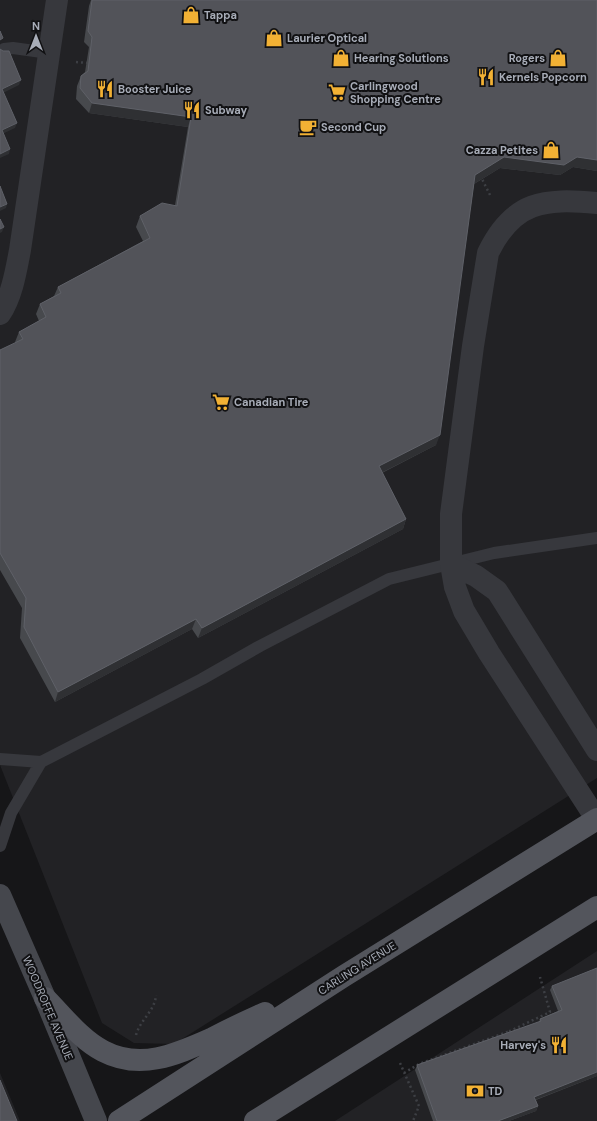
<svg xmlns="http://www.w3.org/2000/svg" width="597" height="1121" font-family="'DM Sans',sans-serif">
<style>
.built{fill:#222225}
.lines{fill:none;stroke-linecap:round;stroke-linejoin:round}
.path{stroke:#3d3f44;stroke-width:2.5;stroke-dasharray:2 3;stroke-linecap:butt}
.service{stroke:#37383d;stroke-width:12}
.minor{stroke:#37383d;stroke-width:22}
.secondary{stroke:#45474d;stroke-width:22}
.primary{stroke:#53555c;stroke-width:22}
.wall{fill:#47494d}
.shaded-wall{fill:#2f3033}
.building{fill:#525359;stroke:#5f6168}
.labels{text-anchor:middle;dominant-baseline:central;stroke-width:4;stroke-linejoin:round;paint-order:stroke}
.poi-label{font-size:11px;font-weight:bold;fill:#a8adb8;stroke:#111113;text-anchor:start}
.street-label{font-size:11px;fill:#a8adb8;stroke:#111113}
</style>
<rect width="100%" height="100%" fill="#161618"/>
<path class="built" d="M0,0h597v778l-423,266 -40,-1 -32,-20 -102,-258z
M597,951v170h-262z
M0,1073l20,48h-20z"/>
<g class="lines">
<path class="path" d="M76,62l13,1
M478,179h4l8,16
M510,1032v-1l40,-19 -10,-35
M136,1035c4,-15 19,-24 20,-40
M400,1063l19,43 -6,15
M404,1073l15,-9 91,-33"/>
<path class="service" d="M4,49l9,-1 36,5
M0,759l41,3 161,-83 58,-33 129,-67 105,-26 103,-15
M0,846l11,-33 30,-51"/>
<path class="minor" d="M597,203c-53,-5 -84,-2 -109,50l-15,93 -22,168v50l4,23 9,24 25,42 108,167
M0,314c12,-18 16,-43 20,-64l37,-250
M451,564l25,12 21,15 100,159"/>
<path class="secondary" d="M0,895l45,103 51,123"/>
<path class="primary" d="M45,998c18,18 35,41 58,53 38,20 74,3 110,-13 17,-9 34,-17 52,-25
M119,1121l225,-145 253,-157
M255,1121l342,-214"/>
</g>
<path class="wall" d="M91,0h506v171l-24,-4 -13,8 -60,-7 -26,16 -38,261 -54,28 24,46 -3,10 -205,109 -6,-9 -137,73 -35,-64 2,-30 -22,-38v-220l16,-7 -1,-1 4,-10 20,-11 -3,-7 4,-10 14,-8 4,-9 85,-46 -7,-14 4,-11 35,-11 13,-78 -99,-14 -13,-14 1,-13 4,-10 4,-4 4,-25 -5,-5 5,-36z
M552,986l45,90 -61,24 2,6 -2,5 -27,10h-76l-18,-51 2,-5 122,-43 1,-3 18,-8 -8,-21z"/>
<path class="shaded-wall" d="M21,80l-2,5 -18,9 1,-5z
M92,103l99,14 -3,10 -99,-14z
M17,123l-2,5 -15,7 2,-5z
M10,149l-1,5 -9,4v-4z
M504,157h73l20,3v11l-24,-4 -13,8 -60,-7 -28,17 3,-10z
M7,204l-1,4 -6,3v-4z
M4,227l-2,5 -2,1v-4z
M440,435l-4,10 -61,31 4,-10z
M406,519l-3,10 -205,109 4,-10z
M196,619l-4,10 -137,73 3,-10z
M597,1072v4l-65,25 2,-4z
M538,1106l-2,5 -27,10h-11z"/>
<path class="building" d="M92,0h505v160l-20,-3 -13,8 -60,-8 -29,18 -35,260 -61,31 27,53 -204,109 -6,-9 -138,73 -34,-65 2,-29 -26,-45v-203l23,-11 -4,-7 27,-15 -6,-13 21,-11 -3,-6 92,-49 -10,-22 22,-13 15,3 14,-89 -99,-14 -12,-15 1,-12 7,-5 4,-34 -4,-6z
M0,31l3,7 -3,2z
M0,49l3,2h6l12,29 -19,9 15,34 -15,7 8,19 -10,5z
M0,186l7,18 -7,3z
M0,219l4,8 -4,2z
M597,968v104l-63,25 4,9 -40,15h-61l-20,-56 124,-44 -1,-2 22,-9 -10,-24z
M0,1080l17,41h-17z"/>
<defs>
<g id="shop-bare" transform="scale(1.38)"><path d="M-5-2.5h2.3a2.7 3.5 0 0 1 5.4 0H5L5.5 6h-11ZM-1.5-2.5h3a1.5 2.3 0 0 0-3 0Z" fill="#f2b134" stroke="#111113" stroke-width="2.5" paint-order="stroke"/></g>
<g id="restaurant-bare" transform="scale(1.38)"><path d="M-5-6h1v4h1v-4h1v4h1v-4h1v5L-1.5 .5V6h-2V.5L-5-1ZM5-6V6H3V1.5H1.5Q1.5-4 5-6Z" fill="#f2b134" stroke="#111113" stroke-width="2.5" paint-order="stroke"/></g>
<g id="supermarket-bare" transform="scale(1.38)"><path d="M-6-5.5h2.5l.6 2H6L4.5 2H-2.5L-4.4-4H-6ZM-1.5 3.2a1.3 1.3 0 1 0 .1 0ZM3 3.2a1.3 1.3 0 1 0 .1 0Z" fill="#f2b134" stroke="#111113" stroke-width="2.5" paint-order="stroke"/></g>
<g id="cafe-bare" transform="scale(1.38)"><path d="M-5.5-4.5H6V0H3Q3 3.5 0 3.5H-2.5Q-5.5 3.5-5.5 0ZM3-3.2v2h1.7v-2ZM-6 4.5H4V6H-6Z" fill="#f2b134" stroke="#111113" stroke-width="2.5" paint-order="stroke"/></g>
<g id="bank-bare" transform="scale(1.38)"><path d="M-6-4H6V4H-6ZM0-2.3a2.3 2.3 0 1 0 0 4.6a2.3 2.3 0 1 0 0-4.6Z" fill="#f2b134" stroke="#111113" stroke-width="2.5" paint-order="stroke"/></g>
</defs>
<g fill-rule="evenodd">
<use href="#shop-bare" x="191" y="15"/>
<use href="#shop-bare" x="274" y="38"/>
<use href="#shop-bare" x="341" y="58"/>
<use href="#shop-bare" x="558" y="58"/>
<use href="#restaurant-bare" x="486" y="77"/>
<use href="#restaurant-bare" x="105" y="89"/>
<use href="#supermarket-bare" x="337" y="92"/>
<use href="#restaurant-bare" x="192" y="110"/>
<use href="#cafe-bare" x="308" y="127"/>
<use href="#shop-bare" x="551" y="150"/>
<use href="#supermarket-bare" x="221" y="402"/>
<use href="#restaurant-bare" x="559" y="1045"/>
<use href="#bank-bare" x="475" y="1091"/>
</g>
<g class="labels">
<g class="poi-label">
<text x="204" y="15">Tappa</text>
<text x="287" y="38">Laurier Optical</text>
<text x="354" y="58">Hearing Solutions</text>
<text x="545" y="58" text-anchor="end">Rogers</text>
<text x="499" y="77">Kernels Popcorn</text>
<text x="350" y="86">Carlingwood<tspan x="350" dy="13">Shopping Centre</tspan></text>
<text x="118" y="89">Booster Juice</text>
<text x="205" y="110">Subway</text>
<text x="321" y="127">Second Cup</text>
<text x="538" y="150" text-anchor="end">Cazza Petites</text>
<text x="234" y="402">Canadian Tire</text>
<text x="546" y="1045" text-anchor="end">Harvey's</text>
<text x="488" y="1091">TD</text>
</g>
<g class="street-label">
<text transform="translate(357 968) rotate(-32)">CARLING AVENUE</text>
<text transform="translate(48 1008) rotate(67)">WOODROFFE AVENUE</text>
</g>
</g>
<g transform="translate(36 36)" stroke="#111113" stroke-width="3" paint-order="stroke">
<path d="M0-3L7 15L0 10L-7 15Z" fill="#a8adb8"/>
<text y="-6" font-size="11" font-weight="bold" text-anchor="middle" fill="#a8adb8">N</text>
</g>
</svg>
